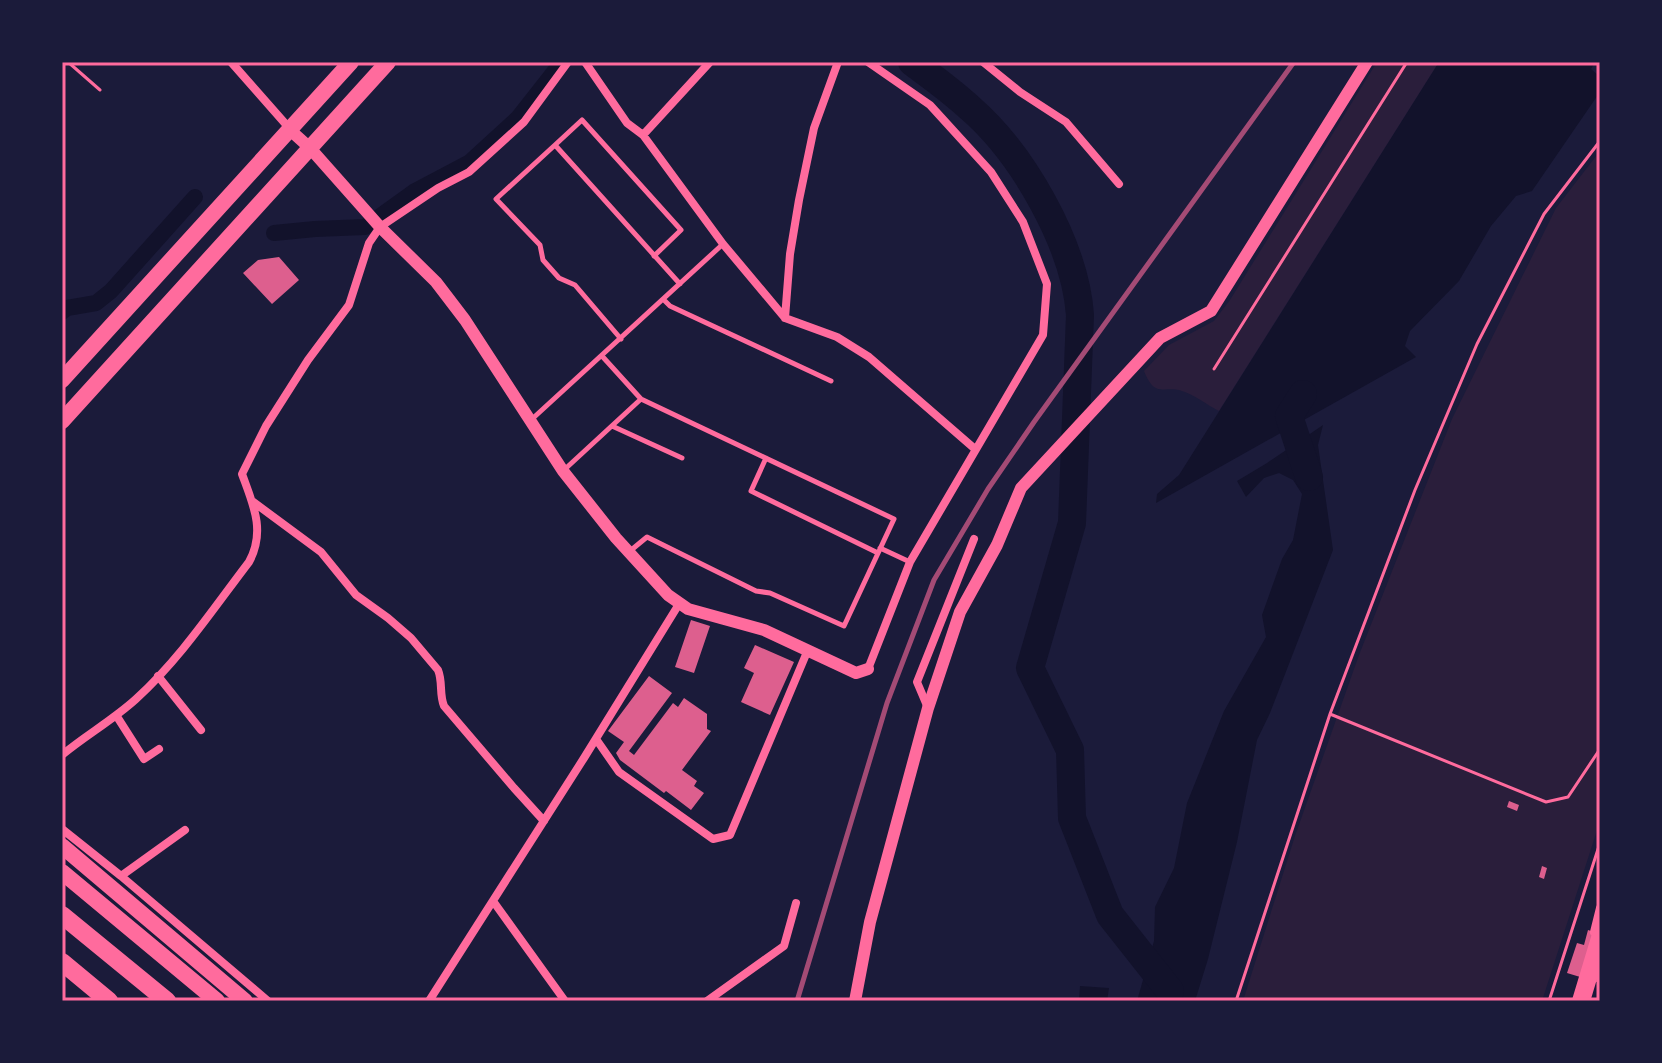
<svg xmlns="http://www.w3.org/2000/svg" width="1662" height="1063" font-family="'PT Sans Narrow',sans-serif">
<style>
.green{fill:#2a1e3b}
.water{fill:#12122b}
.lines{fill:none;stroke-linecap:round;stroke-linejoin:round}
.canal{stroke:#12122b;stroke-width:16}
.river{stroke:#12122b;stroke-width:28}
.building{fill:#dd5f8e}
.path{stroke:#ff6b9d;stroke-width:3}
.service{stroke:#ff6b9d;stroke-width:5}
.minor{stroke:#ff6b9d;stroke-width:8}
.tertiary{stroke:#ff6b9d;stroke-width:12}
.primary{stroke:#ff6b9d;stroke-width:16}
.trunk{stroke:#ff6b9d;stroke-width:16}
.motorway{stroke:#ff6b9d;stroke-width:18}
.rail{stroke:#a44b75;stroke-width:5}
.neatline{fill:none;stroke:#ff6b9d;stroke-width:3}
</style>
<rect width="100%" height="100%" fill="#1b1b3a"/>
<path class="green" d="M1377,62h62l-220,349c-12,-6 -24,-16 -37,-20 -18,-6 -27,8 -38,-20l25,-26 45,-24 16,-21z
M1600,151v670l-58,180h-299l52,-165 64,-181 93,-236 104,-211z"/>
<path class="water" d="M1439,62h156l-4,7 7,6 2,-1v18l-68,99 -16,5 -25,30 -32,55 -49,50 -5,15 11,11 -260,146 1,-9 22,-19z
M1323,425l-5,20 15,105 -63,163 -13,27 -20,102 -29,117 -13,42h-58l17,-60 1,-34 19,-39 13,-65 37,-92 42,-74 -4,-22 20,-56 11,-19 9,-46 -9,-14 -14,-7 -15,5 -18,19 -9,-16 30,-18z
M1080,986l29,2 -2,13h-28z"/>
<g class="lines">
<path class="canal" d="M274,233l41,-4 50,-2 50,-36 55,-29 48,-44 44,-56
M62,312l5,-4 29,-5 15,-12 84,-94"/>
<path class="river" d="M912,62c20,15 40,29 58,46 53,46 105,137 110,207l-8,208 -42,145 40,82 2,68 38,97 60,76
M1303,394l-14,22 20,61"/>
</g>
<path class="building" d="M279,257l20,23 -27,24 -29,-31 15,-13z
M691,620l19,6 -16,47 -19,-6z
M755,645l39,17 -24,53 -29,-13 13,-29 -10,-5z
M649,676l23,17 -43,58 5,4 39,-52 5,4 6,-9 23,16v15l4,2 -29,39 15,11 -3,5 10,7 -13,17 -25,-19 -2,2 -44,-33 -4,-7 8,-11 -16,-11z
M1509,801l10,4 -2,6 -10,-4z
M1542,866l5,2 -3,11 -5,-2z
M1588,930l12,4v49l-33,-10 10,-30 7,2z"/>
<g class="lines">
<path class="path" d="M68,62l32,28
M1214,369l193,-307
M1330,714l216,88 22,-5 32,-48
M1236,1001l94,-287 85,-224 62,-146 67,-130 56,-73
M1549,1001l51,-158"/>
<path class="service" d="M555,145l27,-25 99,110 -27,26
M664,300l6,6 161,75
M621,339l-46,-54 -16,-7 -16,-18 -3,-15 -44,-46 59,-54 125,139
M602,356l39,43 253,120 -50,107 -74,-33 -14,-2 -109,-54 -17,14
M531,420l192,-176
M612,426l70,32
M766,458l-15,33 127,62
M564,470l77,-71
M880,548l30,14"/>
<path class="minor" d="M231,62l59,67
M585,62l42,61 16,12
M710,62l-67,73 80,109 62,74 52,19 32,20 106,92
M983,62l37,30 46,30 53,62
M785,318l5,-64 9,-54 15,-72 24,-66
M252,501l69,51 35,43 32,23 23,20 27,32c5,12 1,24 6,36l70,82 30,33
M868,669l42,-107 133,-227 4,-51 -24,-62 -32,-50 -61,-67 -62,-43
M158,676l43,54
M928,708l-11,-26 57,-143
M116,715l28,44 15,-10
M596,739l23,33 94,67 17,-4 77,-183
M62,755c24,-20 51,-35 74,-56 44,-40 77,-90 113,-137 17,-31 4,-58 -7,-88l24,-48 42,-66 41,-55 20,-62 11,-16 58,-39 31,-16 55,-50 44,-60
M62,829l59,47 147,125
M121,876l64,-46
M493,901l72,100
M1594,932l6,-24
M429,1001l155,-243 95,-154
M707,1001l77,-55 12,-43"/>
<path class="tertiary" d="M290,130l20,18 70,79 56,55 29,38 98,151 53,67 52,57 20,14 76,21 92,43 12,-4
M855,1001l15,-79 58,-214 32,-96 37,-67 24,-57 139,-150 51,-27 156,-249"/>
<path class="primary" d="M62,380l289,-318
M62,421l326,-359"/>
<path class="trunk" d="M62,846l183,155
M62,872l155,129"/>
<path class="motorway" d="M62,915l105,86
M62,962l47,39
M1581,1001l19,-63"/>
<path class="rail" d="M797,1001l90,-298 47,-123 54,-91 46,-67 260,-360"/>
</g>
<rect width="1662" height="1063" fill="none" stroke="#1b1b3a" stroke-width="128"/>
<rect x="64" y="64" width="1534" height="935" class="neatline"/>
</svg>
